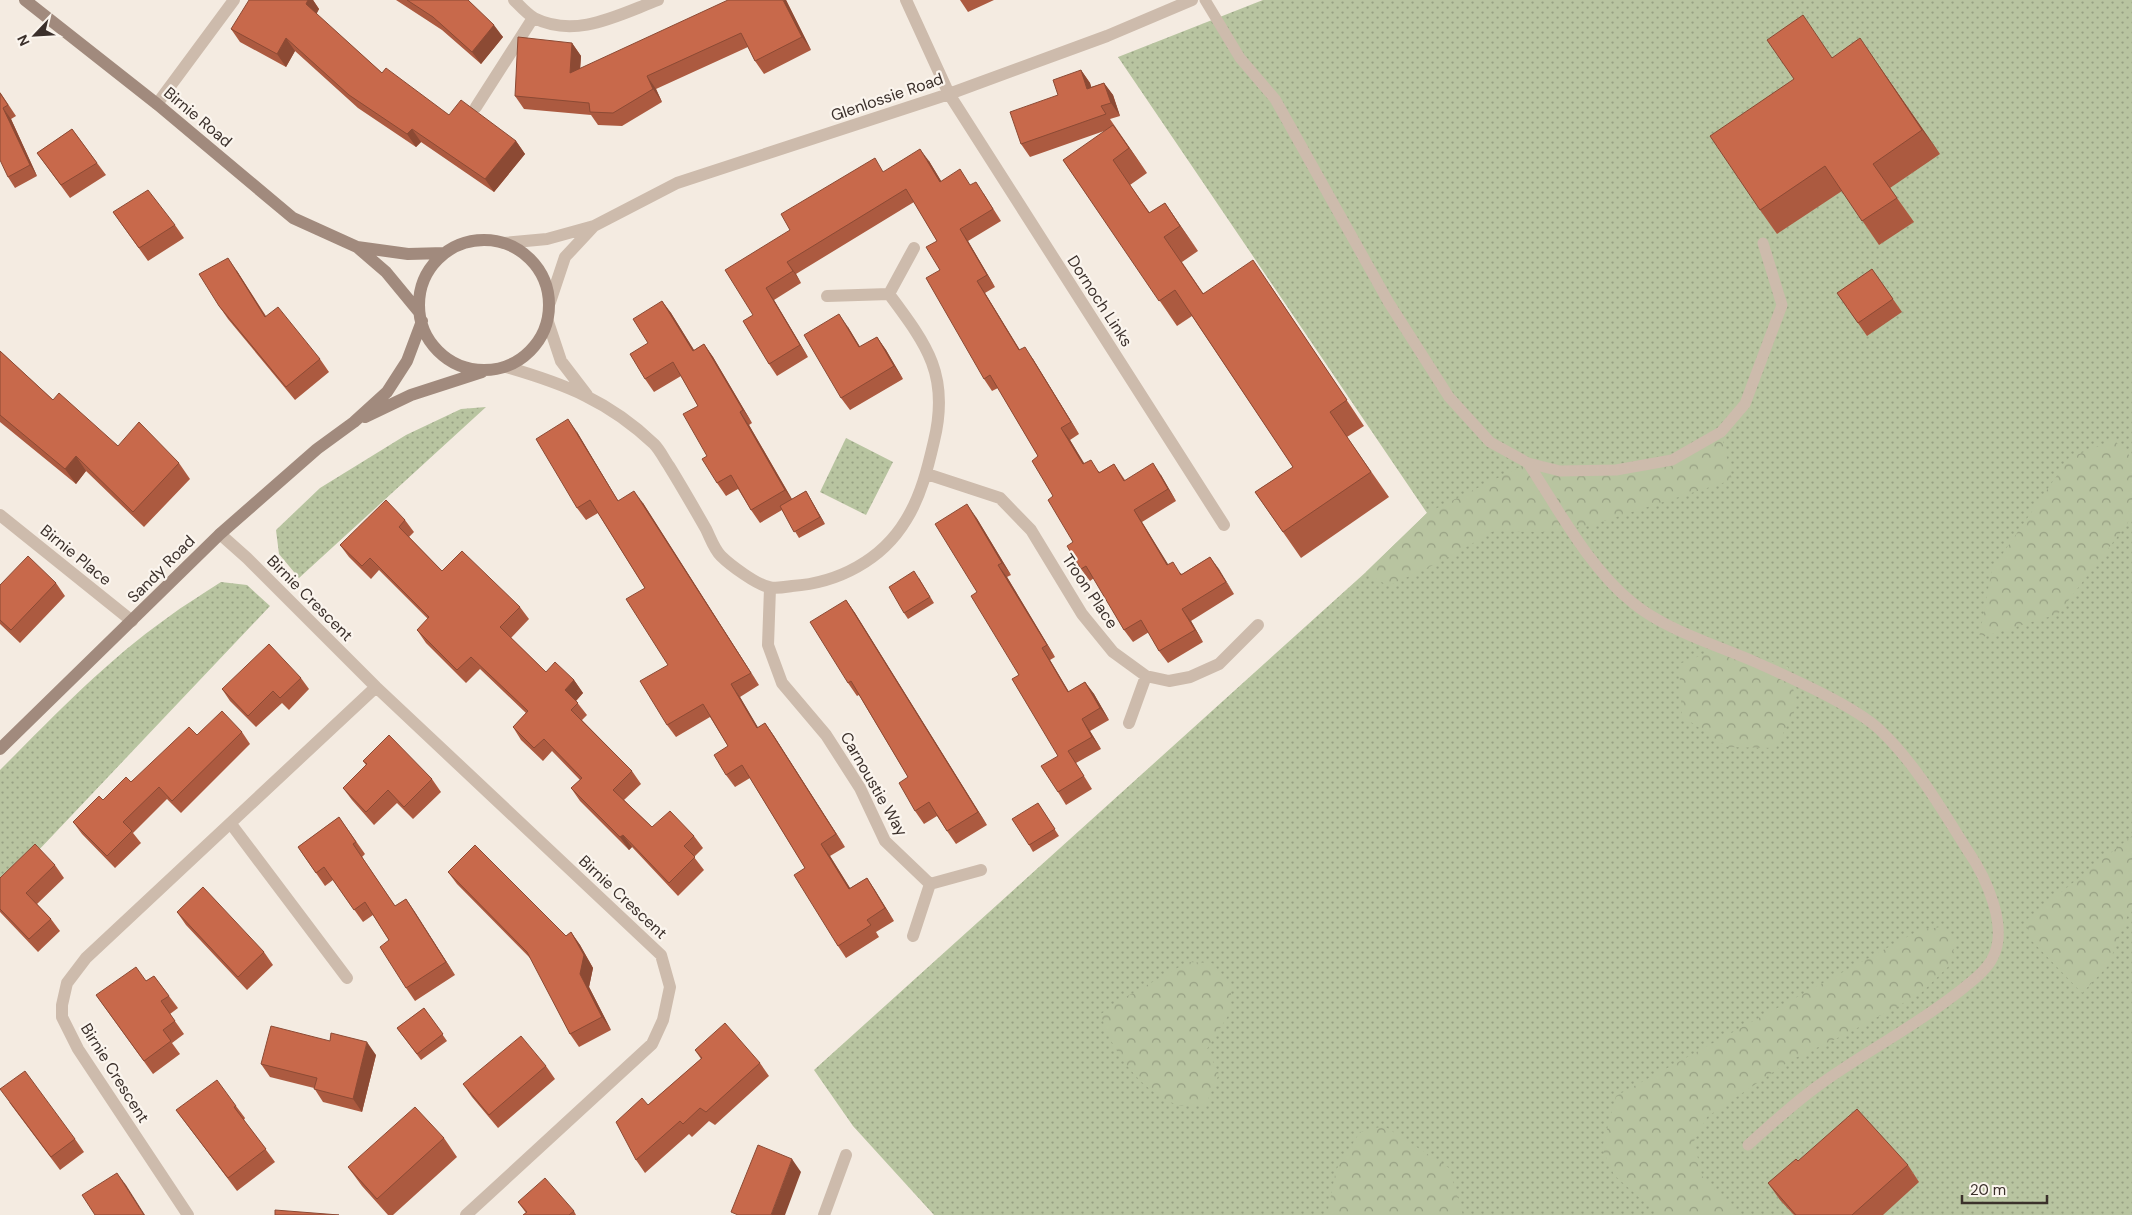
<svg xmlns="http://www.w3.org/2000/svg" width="2132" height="1215" font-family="'DM Sans',sans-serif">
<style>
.grass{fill:url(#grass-dots)}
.forest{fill:url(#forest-crowns)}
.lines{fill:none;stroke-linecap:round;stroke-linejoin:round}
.lane{stroke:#cdbbac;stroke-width:11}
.street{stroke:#cdbbac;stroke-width:12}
.secondary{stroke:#a18a7d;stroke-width:12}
.wall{fill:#ac5a40}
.shaded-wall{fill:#8c4a34}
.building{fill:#c8694b;stroke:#8c4a34}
.labels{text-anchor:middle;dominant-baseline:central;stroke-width:4.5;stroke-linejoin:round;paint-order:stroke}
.street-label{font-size:16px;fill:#3b302b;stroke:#fbf5ee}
</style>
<defs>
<pattern id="grass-dots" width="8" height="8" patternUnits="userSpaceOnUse" patternTransform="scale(1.25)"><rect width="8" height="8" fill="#b8c4a0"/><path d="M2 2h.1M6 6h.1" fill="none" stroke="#97a083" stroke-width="1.8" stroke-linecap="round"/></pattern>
<pattern id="forest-crowns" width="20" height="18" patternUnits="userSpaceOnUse" patternTransform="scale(1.25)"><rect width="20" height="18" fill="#b8c4a0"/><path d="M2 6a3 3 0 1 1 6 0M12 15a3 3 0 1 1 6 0" fill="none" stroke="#97a083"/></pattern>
</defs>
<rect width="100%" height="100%" fill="#f4ebe1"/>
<path class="grass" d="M1263,0h869v1215h-1198l-81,-89 -39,-56 552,-498 61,-59 -309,-456z
M486,407l-187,171 -20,-24 -3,-24 44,-42 86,-53 55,-26z
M846,438l47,24 -27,53 -46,-23z
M221,582l26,3 23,21 -270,285v-121c53,-53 106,-109 167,-152 17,-13 36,-24 54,-36z"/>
<path class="forest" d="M1721,432l11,48 -144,46 -45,6 -49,-1 -52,30 -54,25 -22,-14 61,-59 101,-50 32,8 112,-11z
M2114,440l18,18v55l-5,11 -69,90 -79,24 13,-69 77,-111z
M1725,646l63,21 9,38 -21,43 -49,-1 -45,-31 -3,-52z
M2132,836v68l-24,62 -26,27 -52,-54 -4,-19z
M1940,927l15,14 -4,23 -31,30 -72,39 -57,27 -84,57 -13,24 8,35 37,39h-80l-45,-40 -12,-27 14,-52 302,-165z
M1188,962l24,1 19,21v27l-24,38 12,25 -13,30c-9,0 -23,4 -31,0 -34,-13 -65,-54 -74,-90l23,-16z
M1384,1126l65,42 14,47h-136l9,-45 24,-38z"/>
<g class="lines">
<path class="lane" d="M1205,0l35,58 35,41 114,204 60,94 41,45 38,21 32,8 56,-1 56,-10 49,-28 24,-28 37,-99 -19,-62
M1528,463c30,46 62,106 105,140 31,26 83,42 120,58 34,15 102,45 127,69 36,34 62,80 88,121 17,25 41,75 25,106 -6,13 -21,24 -32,33 -46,37 -99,63 -146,98 -23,17 -45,37 -67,57"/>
<path class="street" d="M514,0c6,6 13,14 20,18 42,21 84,-3 124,-18
M906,0l43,94 275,431
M157,104l77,-104
M476,107l57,-89
M504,243l43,-4 47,-13 83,-43 272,-89 158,-58 85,-36
M889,294l25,-46
M550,302l15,-45 29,-31
M548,322l13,39 26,34
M506,367c59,17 103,34 148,77 6,6 10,15 15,22 13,21 25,42 37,63 4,8 8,20 15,27 9,9 36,29 48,31 7,2 16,0 23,-1 46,-3 90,-26 114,-66 15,-24 22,-53 28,-79 16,-66 -7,-96 -45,-147l-62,2
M927,474l73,24 31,32 51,84 31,38 33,24 23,5 21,-4 29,-13 39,-39
M0,515l132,106
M220,534l27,24 129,129 285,268 9,32 -7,33 -11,24 -186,171
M770,588l-2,57 14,38 44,52 34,53 25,53 45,43 -17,52
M1129,723l17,-47
M231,824l116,154
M930,884l51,-14
M188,1215l-110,-166 -16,-32v-12l5,-22 19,-25 290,-271
M824,1215l22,-60"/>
<path class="secondary" d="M25,0l132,104 136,114 64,29 51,7 37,-1
M419 305a65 65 0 1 1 130 0a65 65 0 1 1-130 0Z
M357,247l29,25 33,40
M365,417l46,-22 71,-23
M0,749l220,-215 97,-85 37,-27 33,-30 20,-31 15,-40"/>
</g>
<path class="wall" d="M308,0h5l6,9 -3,5 66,59 67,42 67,26 9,13 -31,38 -73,-50 -5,5 -58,-39 -63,-57 -9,16 -46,-25 -9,-13z
M396,0h72l35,37 -22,27 -39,-34z
M786,0l25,50 -47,24 -9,-13 -7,-14 -92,42 6,13 -40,24 -24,-1 -7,-10 -67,-6 -9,-13 57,-53 9,13 -1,13z
M960,0h34l-26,12z
M1832,57l45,6 63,91 -50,34 24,34 -35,23 -37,-54 -65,43 -17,-24z
M1081,70l9,13 1,4 13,-4 9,12 7,21 -10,3 37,54 -17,12 20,28 15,-10 33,48 -16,11 21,31 67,-8 94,141 -17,11 42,60 -88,61 -46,-66 38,-25 -101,-151 -15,10 -114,-166 44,-30 -77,27 -9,-13 37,-49z
M0,92l16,24 -5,3 26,57 -22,12 -7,-11z
M72,129l34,46 -36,23 -33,-45z
M929,161l12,20 30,4 13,9 17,27 -33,20 27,46 -10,6 35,57 13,9 46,75 -9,6 14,24 16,8 14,-8 11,16 36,-5 15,26 -34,21 26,43 14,9 28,-17 24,37 -43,27 12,21 -35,21 -9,-12 -10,-19 -16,10 -9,-12 -30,-52 -4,3 -9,-12 -8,-27 -20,-46 -15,-40 -40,-68 -6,3 -8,-12 -44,-109 -3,-29 -23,-39 -118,72 5,9 -27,17 34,57 -31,19 -8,-12 -16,-49 37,-85 94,-58z
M113,212l62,13 9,13 -36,23z
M1872,269l30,43 -35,24 -30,-43z
M237,271l29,45 54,43 9,13 -34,28 -67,-81 -9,-13z
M662,301l9,12 23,37 10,-6 9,13 39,66 -3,2 43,74 14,-8 4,7 15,26 -26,14 -17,-28 -22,13 -9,-13 -13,-21 -12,7 -9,-13 -10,-27 -9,-50 -17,-30 -27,16 -9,-13 3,-36z
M848,327l12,20 17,-10 9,13 17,29 -53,31 -9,-12z
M0,351l53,49 65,46 61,17 11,16 -46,48 -58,-56 -10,13 -76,-62z
M577,432l41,69 25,2 116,182 -19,12 18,31 7,-5 9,13 71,111 -15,9 20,32 17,-10 27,43 -18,11 3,5 -33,21 -8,-12 -33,-78 -55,-90 -15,9 -9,-12 2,-29 -18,-29 -34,20 -9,-12 1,-60 -23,-77 -47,-75 -12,7 -9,-12z
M976,517l35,58 -4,2 48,80 -5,3 19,32 16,-10 9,12 15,26 -19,11 11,18 -25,14 16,26 -26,16 -8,-13v-36l-39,-81z
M405,520l9,12 -5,5 33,34 78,36 9,12 -18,19 35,34 28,8 9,13 -7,8 11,14 -5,5 50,51 9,13 -17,16 28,27 42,9 9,12 -9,9 10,13 -26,26 -46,-49 -3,3 -49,-49 -9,-13 9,-8 -28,-29 -9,10 -22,-21 -8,-13 13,-14 -46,-44 -14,14 -40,-40 -9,-13 11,-11 -49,-49 -8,9 -22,-22 -9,-12z
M919,578l15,25 -26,16 -4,-6z
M56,583l9,13 -45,47 -20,-19v-39z
M846,600l9,13 132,212 -31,19 -9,-13 -10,-15 -13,8 -9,-13 -7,-34 -49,-82 -2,1 -9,-13z
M301,678l8,11 -20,21 -7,-7 -26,24 -26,-26 -8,-12z
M242,732l8,12 -69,69 -14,-14 -34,34 8,10 -26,25 -33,-34 -9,-12 124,-87z
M363,761l69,18 9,13 -28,27 -16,-16 -23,22 -22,-25 -9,-12 23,-23z
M1038,803l21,33 -26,16 -4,-7z
M339,817l26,37 -3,3 33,49 11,-7 49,76 -40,26 -9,-13 -17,-48 -16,-25 -10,7 -30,-42 -8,6 -27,-39z
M55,865l9,13 -27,26 14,15 9,12 -22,21 -38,-40v-34z
M448,872l118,64 5,-4 9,13 13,23 -4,19 22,43 -32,17 -9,-13 -38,-74 -75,-76z
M177,912l87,40 9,13 -26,25 -61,-65z
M154,976l24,32 -8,6 14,20 -12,9 8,11 -27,20 -57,-79 50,-14z
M424,1008l23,33 -26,19 -24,-32z
M330,1041l46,14 -14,57 -39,-10 -9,-14 -44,-11 -9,-13z
M695,1050l65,13 9,13 -54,49 -6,-4 -17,16 -3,-3 -44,39 -9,-13 12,-55 53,-46z
M546,1066l9,13 -57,49 -26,-31 -9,-13z
M9,1102l66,37 9,13 -24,18z
M236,1106l9,12 -1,2 31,42 -38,29 -61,-81z
M444,1138l13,19 -64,58h-5l-26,-29 -14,-19z
M1798,1161l110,4 11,17 -36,33h-89l-14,-15 -12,-17z
M518,1202l56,9 2,4h-53l3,-2z"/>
<path class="shaded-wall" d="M308,0h5l6,9 -4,8 -9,-13z
M783,0h3l25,50 -9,-13z
M494,25l9,12 -22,27 -9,-12z
M286,38l9,13 -9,16 -9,-13z
M1860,38l17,25 63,91 -18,-24z
M572,43l9,13 -2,30 -9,-13z
M1081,70l9,13 6,18 -9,-12z
M647,76l9,13 6,13 -9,-13z
M1104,83l9,12 7,21 -9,-13z
M3,108l8,11 26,57 -7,-11z
M1113,125l18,25 16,23 -18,-25z
M412,129l9,13 -5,5 -9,-13z
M516,141l9,13 -31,38 -9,-13z
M920,149l9,12 20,33 -9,-12z
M1165,203l17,25 16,23 -18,-25z
M960,229l8,12 27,46 -8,-12z
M228,258l9,13 37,59 -9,-13z
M787,262l9,12 5,9z
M977,281l8,12 42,69 -8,-12z
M766,288l8,12 34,57 -8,-12z
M662,301l9,12 31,50 -9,-12z
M839,314l9,13 20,33 -9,-13z
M877,337l9,13 17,29 -9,-13z
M704,344l9,13 39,66 -9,-13z
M1025,347l8,12 46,75 -8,-12z
M740,412l9,13 45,78 -9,-13z
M568,419l9,13 49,82 -8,-13z
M1061,428l9,12 22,36 -9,-12z
M76,456l10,15 -10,13 -11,-15z
M1153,463l8,12 15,26 -8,-12z
M634,491l9,12 116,182 -8,-12z
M806,491l4,7 15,26 -5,-7z
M967,504l9,13 35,58 -9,-12z
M1134,510l8,12 34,55 -9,-12z
M1210,557l9,12 15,25 -8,-12z
M998,565l9,12 48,80 -8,-12z
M846,600l9,13 132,212 -9,-13z
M1182,609l9,12 12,21 -8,-12z
M1042,648l8,12 26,44 -8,-12z
M574,680l9,13 -9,10 -9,-13z
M1085,682l9,12 15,26 -9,-12z
M731,684l9,13 26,44 -9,-13z
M1082,719l8,12 11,18 -9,-12z
M765,723l9,13 71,111 -9,-13z
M623,835l9,12 -3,3 -9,-13z
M821,844l9,12 28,45 -9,-12z
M867,878l8,12 19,31 -9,-13z
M406,899l9,13 40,63 -9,-13z
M571,932l9,13 13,23 -4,19 22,43 -9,-13 -22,-43z
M367,1042l9,13 -14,57 -9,-13z
M792,1159l9,13 -16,43h-14z
M117,1173l9,12 19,30h-1z"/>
<path class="building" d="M249,0h59l-2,4 76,69 4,-5 63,47 12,-15 55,41 -31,38 -73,-50 -5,5 -58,-39 -63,-57 -9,16 -46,-25z
M407,0h61l26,25 -22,27 -39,-35z
M728,0h55l19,37 -47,24 -14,-28 -94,43 6,13 -40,24 -23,-1 -1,-9 -74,-7 3,-59 54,6 -2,30z
M1803,15l29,43 28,-20 62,92 -49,34 24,34 -35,23 -37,-55 -65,44 -50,-74 84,-57 -27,-39z
M1081,70l6,19 17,-6 7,20 -10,3 5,8 -85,30 -11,-32 48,-17 -5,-15z
M0,93l8,12 -5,3 27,57 -22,12 -8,-17z
M1113,125l16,23 -16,12 36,53 16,-10 15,23 -16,11 39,57 50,-34 94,140 -17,12 41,60 -88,60 -28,-40 38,-25 -118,-177 -16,11 -96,-141z
M72,129l25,34 -36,22 -24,-32z
M920,149l20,33 20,-13 10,16 6,-3 17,27 -33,20 27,46 -10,6 42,69 6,-3 46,75 -10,6 22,36 8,-4 8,13 15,-9 10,17 29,-18 15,26 -34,21 33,55 6,-3 8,13 29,-18 16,25 -44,27 13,21 -36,21 -18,-31 -17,10 -38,-64 -5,3 -14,-23 6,-4 -25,-42 5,-4 -21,-35 6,-5 -48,-81 -6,4 -58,-101 14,-8 -14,-23 11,-6 -31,-52 -119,73 6,9 -27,17 34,57 -31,19 -26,-43 10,-6 -28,-45 65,-40 -9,-16 94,-56 8,14z
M148,190l27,35 -36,23 -26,-36z
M228,258l37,59 13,-10 42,52 -34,28 -67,-81 -20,-32z
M1872,269l21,30 -35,24 -21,-30z
M662,301l31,50 11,-7 39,66 -3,2 45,78 -34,20 -20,-35 -14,8 -15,-24 5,-3 -24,-42 15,-8 -25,-44 -28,17 -15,-25 18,-11 -15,-24z
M839,314l20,33 18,-10 17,29 -53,32 -37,-63z
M0,351l53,49 6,-7 59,53 21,-24 40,41 -46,49 -57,-56 -11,13 -65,-54z
M568,419l50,82 16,-10 117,182 -20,11 26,44 8,-5 71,111 -15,10 28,45 18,-11 18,30 -18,12 4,5 -33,21 -44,-71 11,-7 -63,-103 -16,10 -12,-20 14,-9 -25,-42 -36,21 -27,-44 28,-16 -42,-66 19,-11 -55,-88 -13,8 -41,-69z
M806,491l14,26 -26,15 -14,-26z
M386,500l19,20 -6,7 43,44 20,-20 58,56 -20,20 46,45 9,-10 19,18 -9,10 13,13 -7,7 61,61 -19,19 39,37 18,-16 24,25 -10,10 11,11 -26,26 -46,-48 -3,2 -49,-49 11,-10 -38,-39 -10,9 -21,-21 15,-16 -57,-54 -14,13 -40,-40 12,-13 -59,-59 -8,8 -22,-21z
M967,504l35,59 -4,2 49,80 -5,3 26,44 17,-10 15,26 -18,11 10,18 -24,14 16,25 -26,16 -17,-26 17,-10 -46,-77 7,-4 -48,-79 6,-4 -42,-68z
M28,556l28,27 -45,47 -11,-10v-35z
M914,571l16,26 -26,16 -15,-26z
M846,600l132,212 -31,19 -18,-29 -14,9 -16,-28 9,-6 -57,-96 -3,2 -38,-61z
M269,644l32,34 -21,20 -7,-7 -25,25 -26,-27z
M222,711l20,21 -70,69 -13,-14 -36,35 9,9 -25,25 -34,-34 26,-26 4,4 23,-23 5,5 58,-55 8,8z
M389,735l43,44 -28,28 -16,-17 -22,22 -23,-24 24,-24 -4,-3z
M1038,803l17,26 -26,16 -17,-26z
M339,817l17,25 -3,2 42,62 11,-7 40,63 -40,26 -26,-41 9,-7 -24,-38 -11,8 -30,-43 -8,6 -18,-26z
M35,844l20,21 -29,28 25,26 -22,20 -29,-30v-31z
M475,845l91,91 5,-4 13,23 -4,19 22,43 -32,17 -43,-82 -79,-80z
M203,887l61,65 -26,25 -61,-65z
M136,967l10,14 8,-5 15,20 -8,5 14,20 -12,9 8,11 -27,20 -48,-66z
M424,1008l19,26 -26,20 -20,-26z
M725,1023l35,40 -54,49 -6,-4 -17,16 -3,-3 -44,39 -20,-38 26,-24 6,7 54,-47 -7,-8z
M271,1026l59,15 1,-8 36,9 -14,57 -39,-10 3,-11 -56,-14z
M521,1036l25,30 -57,49 -26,-31z
M25,1071l50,68 -24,18 -51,-68z
M217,1080l19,26 -2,1 32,42 -38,29 -52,-68z
M415,1107l29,31 -67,61 -29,-32z
M1857,1109l51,56 -56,50h-56l-28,-32 28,-24 2,2z
M758,1145l34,14 -21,56h-33l-7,-3z
M117,1173l27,42h-49l-13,-20z
M545,1178l29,33 -5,4h-46l4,-3 -9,-10z
M275,1210l64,5h-64z"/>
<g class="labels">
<g class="street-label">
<text transform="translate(887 97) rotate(-19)">Glenlossie Road</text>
<text transform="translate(198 117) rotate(40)">Birnie Road</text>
<text transform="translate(1100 301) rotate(57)">Dornoch Links</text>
<text transform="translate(76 555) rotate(39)">Birnie Place</text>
<text transform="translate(161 569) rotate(-45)">Sandy Road</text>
<text transform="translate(1090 591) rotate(56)">Troon Place</text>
<text transform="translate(310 598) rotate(45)">Birnie Crescent</text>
<text transform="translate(874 784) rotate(60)">Carnoustie Way</text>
<text transform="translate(623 897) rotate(43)">Birnie Crescent</text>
<text transform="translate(115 1073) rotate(58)">Birnie Crescent</text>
</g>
</g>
<g transform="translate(35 35) rotate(245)" stroke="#fbf5ee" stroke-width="4" paint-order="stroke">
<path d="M0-4L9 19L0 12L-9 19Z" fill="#3b302b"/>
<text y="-8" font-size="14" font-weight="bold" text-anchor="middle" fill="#3b302b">N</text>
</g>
<path d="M1962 1195v8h85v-8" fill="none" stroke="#3b302b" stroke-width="2.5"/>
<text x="1970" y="1195" font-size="15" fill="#3b302b" stroke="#fbf5ee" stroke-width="4" paint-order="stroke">20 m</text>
</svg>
